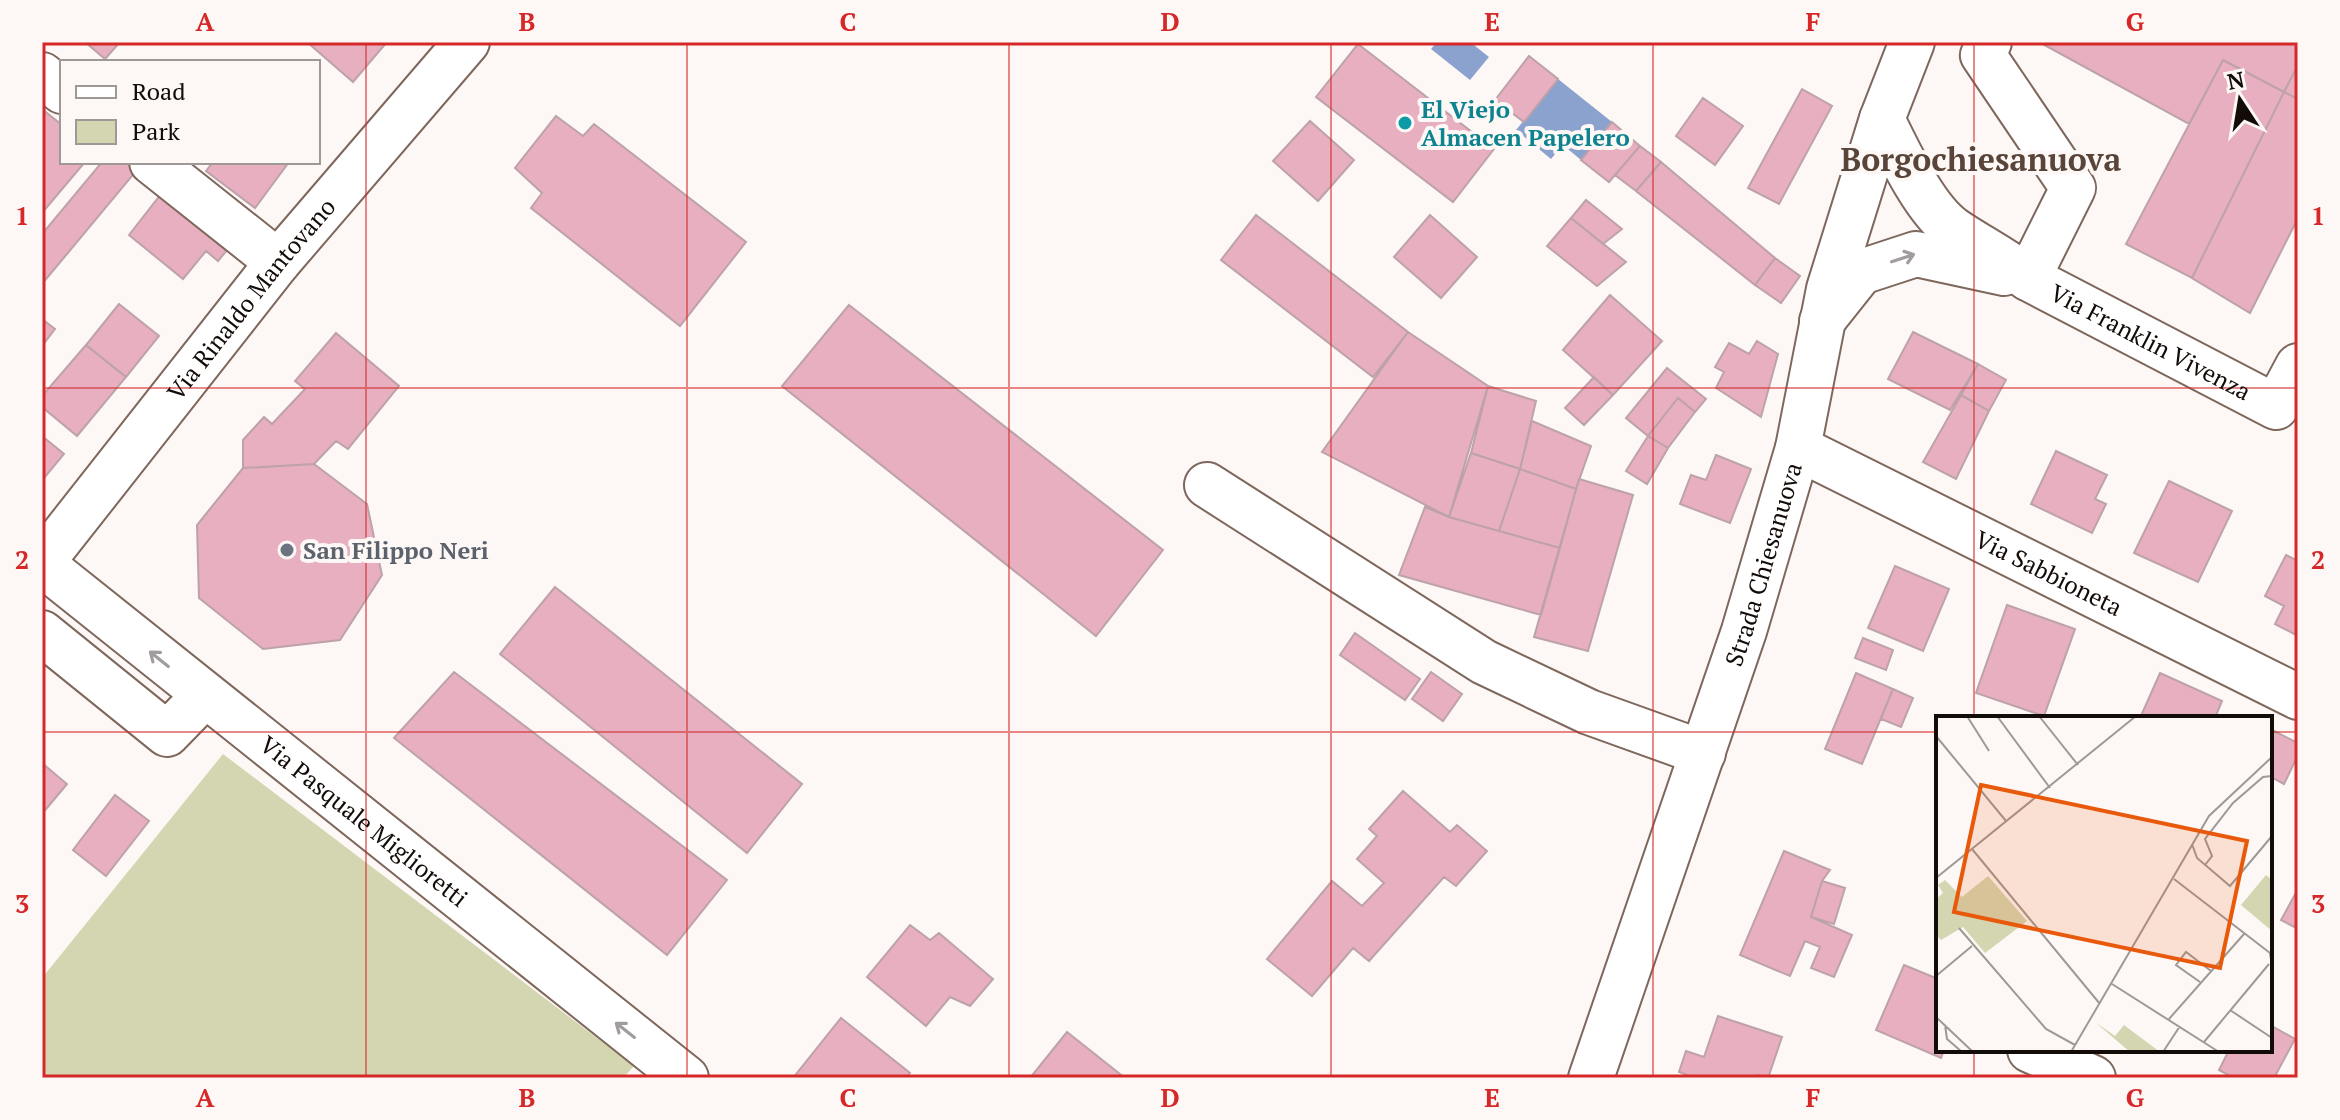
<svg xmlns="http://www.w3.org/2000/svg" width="2340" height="1120" font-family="'PT Serif',serif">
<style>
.green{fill:#d4d6b1}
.water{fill:#8ca2ce}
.building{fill:#e7afbf;stroke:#bda2a9;stroke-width:2}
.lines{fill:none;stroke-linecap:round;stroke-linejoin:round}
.minor-casing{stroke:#7e675c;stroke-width:48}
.major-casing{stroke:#7e675c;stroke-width:48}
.minor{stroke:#fff;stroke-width:44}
.major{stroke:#fff;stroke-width:44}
.oneway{stroke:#a19d9c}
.grid{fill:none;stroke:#d62828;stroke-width:2;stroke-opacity:0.55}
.culture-dot{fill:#0f9aa8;stroke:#fdf8f5;stroke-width:3}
.worship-dot{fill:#6b7280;stroke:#fdf8f5;stroke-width:3}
.labels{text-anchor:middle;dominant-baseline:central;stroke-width:8;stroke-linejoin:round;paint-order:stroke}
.culture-label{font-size:24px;font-weight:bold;fill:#0d838f;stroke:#fdf8f5;text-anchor:start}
.street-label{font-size:24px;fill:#130b07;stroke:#fdf8f5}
.worship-label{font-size:24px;font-weight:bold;fill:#5b616d;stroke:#fdf8f5;text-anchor:start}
.district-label{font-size:32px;font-weight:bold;fill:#594439;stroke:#fdf8f5}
.inset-road{fill:none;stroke:#9f9996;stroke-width:2}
.view{fill:#e8590c;fill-opacity:0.15;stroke:#e8590c;stroke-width:4}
.inset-edge{fill:none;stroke:#130b07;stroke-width:4}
.neatline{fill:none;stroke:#d62828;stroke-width:3}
.grid-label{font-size:26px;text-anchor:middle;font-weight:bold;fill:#d62828}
</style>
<rect width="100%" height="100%" fill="#fdf8f5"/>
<path class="green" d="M223,754l411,312 -11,12h-581v-100z"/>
<path class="water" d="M1437,42h33l19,15 -19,23 -39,-31z
M1558,79l54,43 -31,38 -18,-15 -12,14 -35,-29z"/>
<path class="building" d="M85,42h35l-15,17z
M307,42h80l-34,40z
M2039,42h259v23l-14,27 -61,-32 -34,64z
M1358,44l136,105 -41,53 -137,-105z
M1529,56l29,23 -34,43 -29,-22z
M2223,60l61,32 -92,186 -66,-34z
M2298,65v34l-14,-7z
M1802,89l30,17 -53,98 -31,-16z
M2284,92l14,7v119l-48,95 -58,-35z
M1703,98l40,28 -28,39 -39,-29z
M42,109l20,16v37h23l-43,51z
M556,116l27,20 11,-12 152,118 -66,84 -149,-118 11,-15 -27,-25z
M1310,121l44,39 -36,41 -45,-40z
M1612,122l28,24 -31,36 -28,-22z
M1640,146l21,16 -25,29 -21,-16z
M102,162h25l10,8 -95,114v-50z
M213,162h76l-34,46 -49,-37z
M1661,162l114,96 -20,27 -119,-94z
M165,189l68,54 -15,18 -12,-10 -23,28 -54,-44z
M1586,200l36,29 -19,15 -32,-26z
M1256,215l152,117 -35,45 -152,-117z
M1430,215l47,42 -36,41 -47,-41z
M1571,218l55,44 -29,24 -50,-40z
M1775,258l25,18 -19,27 -26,-18z
M1610,295l52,46 -49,54 -50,-45z
M119,304l40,32 -33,41 -40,-32z
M849,305l314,245 -67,86 -314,-250z
M42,319l13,10 -13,17z
M1408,332l80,54 -39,131 -127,-65z
M1913,332l65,32 -28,46 -62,-31z
M336,333l63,53 -51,63 -12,-8 -22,23 -71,4v-28l21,-23 8,7 33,-35 -10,-8z
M1757,341l21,13 -17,63 -45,-29 8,-16 -9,-5 14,-24 20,11z
M86,345l40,32 -49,59 -35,-29v-11z
M1978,364l28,16 -17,31 -28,-16z
M1667,368l39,31 -11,13 -17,-14 -30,38 -22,-18z
M1594,377l19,18 -29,30 -19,-17z
M1488,386l48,15 -16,68 -49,-16z
M1961,395l28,16 -33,68 -33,-17z
M1678,398l17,14 -27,36 -20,-12z
M1532,421l59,25 -15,43 -56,-20z
M42,436l22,18 -19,23 -3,-2z
M1648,436l20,12 -21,36 -21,-13z
M2056,451l51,24 -12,24 11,5 -14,29 -61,-29z
M1471,453l49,16 -21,62 -50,-14z
M1716,455l35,14 -21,54 -50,-19 11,-29 15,5z
M314,464l53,40 15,71 -42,65 -77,9 -64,-51 -2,-73 46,-57z
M1520,469l56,20 -16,59 -61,-17z
M1579,479l54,16 -45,156 -54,-14z
M2169,481l63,30 -34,71 -64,-29z
M1425,507l24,10 111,31 -19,67 -142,-40z
M2286,555l12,6v75l-23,-12 9,-18 -19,-10z
M1895,566l54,23 -26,62 -55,-23z
M555,587l247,197 -55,69 -247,-199z
M2007,605l68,24 -31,87 -68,-23z
M1355,633l65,46 -15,21 -65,-45z
M1863,638l30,12 -7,20 -31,-12z
M454,672l273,208 -60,75 -273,-217z
M1431,672l31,22 -19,27 -31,-22z
M1856,673l37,16 -31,75 -37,-15z
M2160,673l62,28 -7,17h-75z
M1893,689l20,9 -12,29 -20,-8z
M2270,729l28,14v12l-14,29 -11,-6 -3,6z
M42,763l25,21 -25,30z
M1403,791l47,41 7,-7 30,26 -31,35 -12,-9 -75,84 -16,-13 -41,48 -45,-37 65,-78 30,25 22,-23 -27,-24 20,-23 -8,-7z
M115,795l34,26 -43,55 -33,-26z
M1784,851l46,19 -8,11 -11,36 41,18 -18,42 -23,-9 9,-21 -15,-6 -15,35 -50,-21z
M1822,881l23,7 -11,36 -23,-7z
M2298,889v40l-17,-9z
M910,925l20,15 9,-7 54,46 -23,27 -20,-9 -24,29 -59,-49z
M1904,965l34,14v71h6l-3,8 -65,-28z
M1718,1016l64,21 -14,41 -11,-3 -1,3h-61l-16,-6 7,-21 18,6z
M841,1018l69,55 -4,5h-113z
M2270,1025l25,14 -21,39h-40l-15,-8 10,-20h41z
M1067,1032l58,46h-95z"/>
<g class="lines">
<g class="minor-casing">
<g id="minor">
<path d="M1989,42l-6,13 90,133 -45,90"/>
<path d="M42,75l20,16"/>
<path id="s1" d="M1882,119c16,32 42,90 72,111 25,17 50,29 74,48l248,129 22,-41"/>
<path d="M152,162l126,100"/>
<path d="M1822,321l39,-49 55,-18 88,19"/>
<path id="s2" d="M1798,448l500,249"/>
<path d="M1207,485l277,177 105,50 114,41"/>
<path id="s3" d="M42,562l236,-300 189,-220"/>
<path id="s4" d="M42,564l644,514"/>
<path d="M42,633l125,101 37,-38"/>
<path d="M2030,1050l63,28"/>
</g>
</g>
<g class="major-casing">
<g id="major">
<path id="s5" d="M1591,1078l153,-447 54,-183 31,-159 53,-170 30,-77"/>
</g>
</g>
<use href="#minor" class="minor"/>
<use href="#major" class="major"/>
</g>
<defs><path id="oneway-shaft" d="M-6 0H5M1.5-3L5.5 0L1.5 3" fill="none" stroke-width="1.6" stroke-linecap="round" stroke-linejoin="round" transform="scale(2)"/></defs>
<g class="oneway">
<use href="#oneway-shaft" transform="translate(1903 258) rotate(-18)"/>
<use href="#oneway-shaft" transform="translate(159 659) rotate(-141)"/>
<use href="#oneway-shaft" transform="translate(625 1030) rotate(-142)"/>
</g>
<path class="grid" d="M366,42v1036M687,42v1036M1009,42v1036M1331,42v1036M1653,42v1036M1974,42v676M42,388h2256M42,732h1896M2270,732h28M1974,1050v28"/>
<circle class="culture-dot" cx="1405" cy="123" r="8"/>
<circle class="worship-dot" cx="287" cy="550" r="8"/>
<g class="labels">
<g class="culture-label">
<text x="1421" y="109">El Viejo<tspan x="1421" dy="28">Almacen Papelero</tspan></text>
</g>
<g class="street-label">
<text stroke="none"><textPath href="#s3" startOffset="336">Via Rinaldo Mantovano</textPath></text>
<text stroke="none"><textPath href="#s1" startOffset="360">Via Franklin Vivenza</textPath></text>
<text stroke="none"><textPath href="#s5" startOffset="542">Strada Chiesanuova</textPath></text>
<text stroke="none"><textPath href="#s2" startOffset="280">Via Sabbioneta</textPath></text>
<text stroke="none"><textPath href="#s4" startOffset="412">Via Pasquale Miglioretti</textPath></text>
</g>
<g class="worship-label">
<text x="303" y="550">San Filippo Neri</text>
</g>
<g class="district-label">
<text x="1981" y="159">Borgochiesanuova</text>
</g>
</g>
<g transform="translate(1936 716)">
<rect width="336" height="336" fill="#fdf8f5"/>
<path d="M330,159l6,5v51l-31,-26zM52,160l39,45 -42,32 -22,-26 -22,13 -5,-5v-36l7,-6 -5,-8 7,-5 17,17zM159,306l20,14 9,-11 36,27h-30z" fill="#d4d6b1"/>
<path class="inset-road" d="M31,0l22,35M61,0l53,72M103,0l39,49M0,20l70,85M256,128l5,14 33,28 42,-50M36,133l128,155M269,149l7,-9 -7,-17 28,-36 30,-26 9,-1M0,162l200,-162M238,163l96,74 2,13M23,212l87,101 29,16M0,260l36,-30M264,266l-24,-17 10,-13 25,19M176,268l107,68M294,294l42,28M0,301l37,35M233,303l75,-85M9,309l2,14 15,13M268,326l65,-78M135,336l138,-236 63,-59M227,336l17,-26"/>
<path class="view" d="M45,69l266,56 -27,127 -266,-56z"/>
<rect width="336" height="336" class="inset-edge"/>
</g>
<rect width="2340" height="1120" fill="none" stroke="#fdf8f5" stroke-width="88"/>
<rect x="60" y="60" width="260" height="104" fill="#fdf8f5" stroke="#9f9996" stroke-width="2"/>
<rect x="76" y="86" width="40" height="12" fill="#ffffff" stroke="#9f9996" stroke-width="2"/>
<text x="132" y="100" font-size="24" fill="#130b07">Road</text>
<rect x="76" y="120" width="40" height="24" fill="#d4d6b1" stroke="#9f9996" stroke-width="2"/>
<text x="132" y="140" font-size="24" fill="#130b07">Park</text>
<g transform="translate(2240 100) rotate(348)" stroke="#fdf8f5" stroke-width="6" paint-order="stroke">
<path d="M0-6L14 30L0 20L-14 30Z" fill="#130b07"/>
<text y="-12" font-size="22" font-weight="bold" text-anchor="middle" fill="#130b07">N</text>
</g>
<rect x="44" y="44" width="2252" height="1032" class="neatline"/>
<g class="grid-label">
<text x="205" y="31">A</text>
<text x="527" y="31">B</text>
<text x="848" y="31">C</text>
<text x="1170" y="31">D</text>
<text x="1492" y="31">E</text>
<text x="1813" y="31">F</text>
<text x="2135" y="31">G</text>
<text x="22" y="225">1</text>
<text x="2318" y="225">1</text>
<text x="22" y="569">2</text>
<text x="2318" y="569">2</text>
<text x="22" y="913">3</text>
<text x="2318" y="913">3</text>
<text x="205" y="1107">A</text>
<text x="527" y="1107">B</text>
<text x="848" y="1107">C</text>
<text x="1170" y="1107">D</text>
<text x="1492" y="1107">E</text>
<text x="1813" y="1107">F</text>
<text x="2135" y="1107">G</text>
</g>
</svg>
